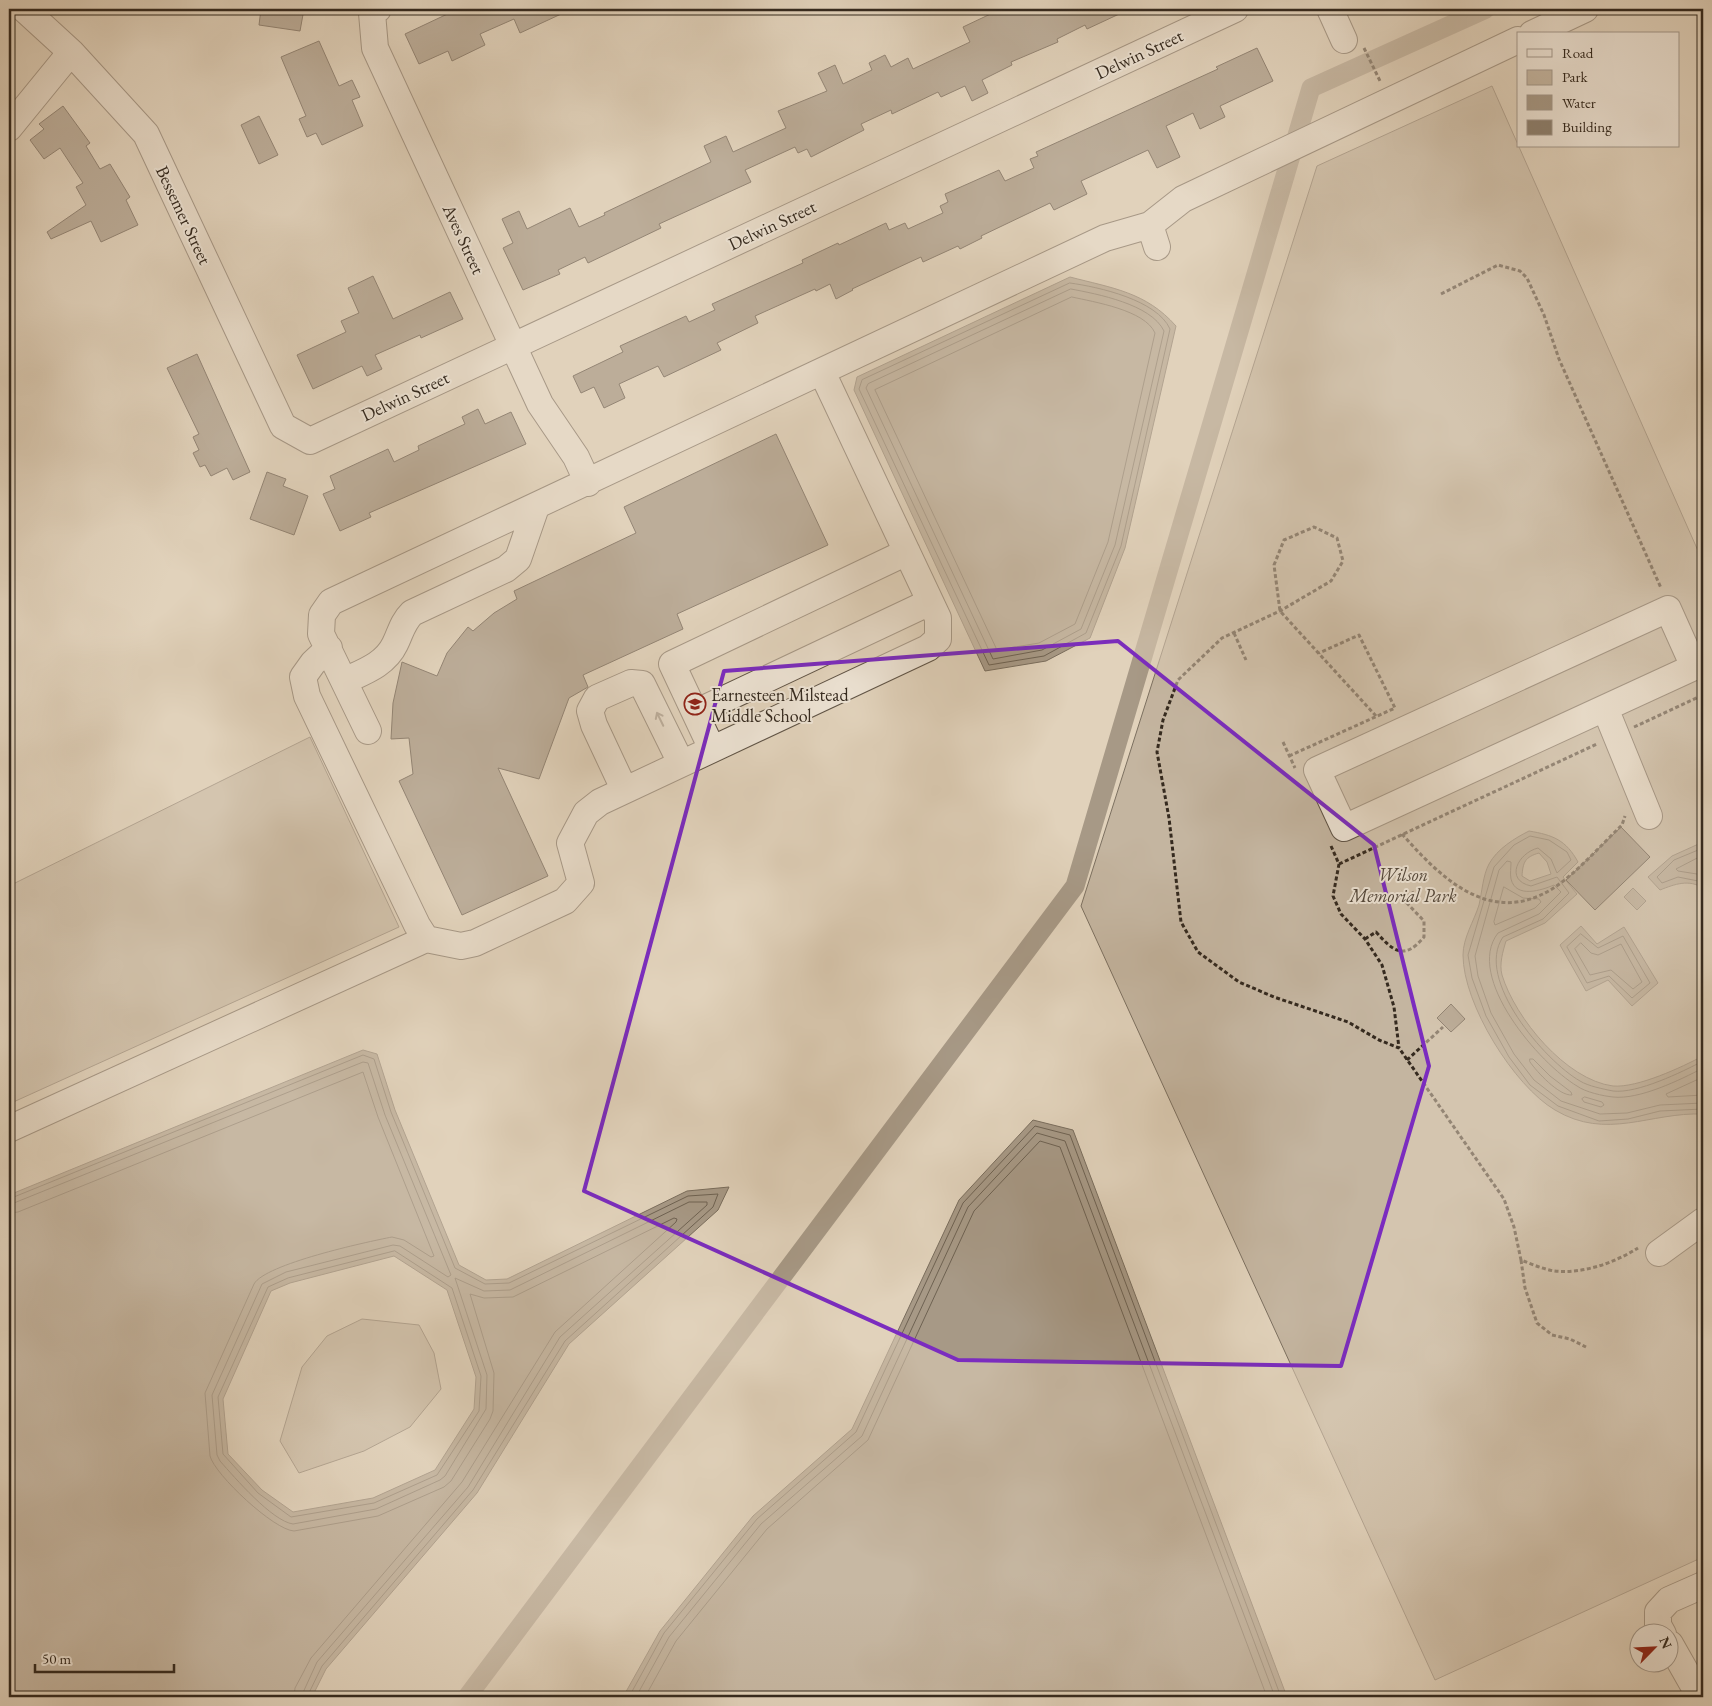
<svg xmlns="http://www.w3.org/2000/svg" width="1712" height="1706" font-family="'EB Garamond',serif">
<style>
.green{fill:#c4b5a0;stroke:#7c7060}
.water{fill:#a79986;stroke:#796d5d;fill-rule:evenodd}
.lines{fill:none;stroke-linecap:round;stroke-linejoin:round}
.shore{stroke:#6e6252;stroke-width:1}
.canal{stroke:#a79986;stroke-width:19}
.building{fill:#8e8170;stroke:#352a1f}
.minor-casing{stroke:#605446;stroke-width:28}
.path{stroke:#352a1f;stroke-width:3;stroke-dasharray:4 2.5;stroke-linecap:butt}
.minor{stroke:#ece2d3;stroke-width:26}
.oneway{stroke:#908679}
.marked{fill:none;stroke:#7b2cbf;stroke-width:4;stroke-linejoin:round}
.labels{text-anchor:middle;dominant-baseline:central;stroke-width:4;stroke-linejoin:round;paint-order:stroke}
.street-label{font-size:18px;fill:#352a1f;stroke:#ece2d3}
.poi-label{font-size:18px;fill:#352a1f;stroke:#ece2d3;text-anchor:start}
.park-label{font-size:18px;font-style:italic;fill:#524639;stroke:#ece2d3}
</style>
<rect width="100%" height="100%" fill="#e1d2bb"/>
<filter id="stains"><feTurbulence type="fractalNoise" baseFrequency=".004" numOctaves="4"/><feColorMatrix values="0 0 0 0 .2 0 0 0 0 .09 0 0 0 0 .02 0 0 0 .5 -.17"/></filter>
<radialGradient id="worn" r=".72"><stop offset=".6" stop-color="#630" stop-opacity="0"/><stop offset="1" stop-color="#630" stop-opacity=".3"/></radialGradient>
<path class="green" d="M1492,86l211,476v995l-268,123 -354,-774 236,-740z
M310,737l89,190 -390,177v-218z
M362,1319l57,6 15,28 7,36 -31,38 -46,24 -65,22 -19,-32 22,-74 25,-31z"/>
<path class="water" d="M1070,277c42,11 76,15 106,49l-51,222 -35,90 -44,23 -61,10 -131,-281 3,-13z
M1529,831c24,4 37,9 49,31l-15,15 14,17 -32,29 -39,18c-3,10 -7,23 -4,34 13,43 64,105 111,111 25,2 69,-19 90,-30v58c-53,-2 -96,27 -148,-4 -41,-24 -92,-106 -92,-155 0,-17 11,-34 16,-50 3,-13 4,-30 10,-41 8,-15 26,-26 40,-33zM1539,853l8,9 4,12 -21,7 -8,-5c1,-14 3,-19 17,-23z
M1703,842v46c-14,-9 -28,-4 -43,2l-12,-13 24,-21z
M1633,888l13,13 -9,9 -13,-13z
M1581,926l16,18 27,-17 34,56 -26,23 -24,-26 -22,11 -26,-46z
M363,1050l14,4 18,56 64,155 27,15 21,-1 180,-88 42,-4 -11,23 -149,134 -92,149 -151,176 -14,28h-303v-502zM394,1256l53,34 29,87 -2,32 -39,61 -62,28 -80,14 -31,-22 -34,-36 -5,-55 48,-108 19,-8z
M1033,1120l40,10 214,567h-664l37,-66 93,-115 99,-87 107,-229z"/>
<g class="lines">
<path class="shore" d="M1070,283c29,4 87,17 100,46l-49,217 -35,87 -42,23 -55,9 -130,-276 3,-9z
M1071,289c26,5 80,15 93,42l-49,214 -34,84 -39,21 -49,9 -127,-271 2,-4z
M1072,297c22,5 73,13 83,36l-47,209 -33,82 -36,19 -42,7 -122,-260z
M1703,848l-29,12 -17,17 5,6 16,-6 25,5
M1703,855l-27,14 2,2 25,4
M1504,887l19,11 16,1 2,3 -6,6 -40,17 -1,-3z
M1581,934l17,14 25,-12 27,47 -18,15 -23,-22 -22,7 -20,-36z
M1581,943l10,10 7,2 23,-11 21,38 -9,7 -22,-19 -21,5 -15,-26z
M1530,1059h3l17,17 21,16 1,3c-13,1 -35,-23 -42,-33z
M1703,1061c-21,11 -66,33 -90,30 -10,-2 -25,-5 -33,-10 -35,-20 -106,-102 -77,-144l40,-18 26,-26 -12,-16 -26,9c-27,-6 -13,-33 7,-38l13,11 6,14 14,-13 -4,-8 -18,-12 -19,-4 -16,9 -20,22 -26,88 4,23 14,38 23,41 21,28 28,21 41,15 29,-2 32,-8 43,-2
M1703,1068c-23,12 -64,32 -90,29 -10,-1 -28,-5 -36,-11 -37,-22 -113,-109 -79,-153l41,-19 22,-22 -7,-7c-12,5 -38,14 -43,-6 -1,-5 0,-12 0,-17l-4,-1 -8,9 -24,86 3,20 13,37 23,41 20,26 27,21 39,13 27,-1 33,-8 43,-2
M1703,1077l-37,17 2,3 35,-2
M1585,1097l17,5 2,3 -3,2 -17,-5 -2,-3z
M9,1199l354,-144 11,4 17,53 64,156 30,16 24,-1 179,-87 30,-2 -5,13 -148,134 -92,149 -151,176 -15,31
M9,1205l354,-143 5,1 17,52 66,160 -3,2 -48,-31 -7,-1 -107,27 -24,12 -50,111 5,60 3,6c15,17 52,60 73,63l83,-15 64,-29 5,-4 41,-67 1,-34 -32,-97 29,13 26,-1 179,-88h18v3l-147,132 -92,150 -151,175 -16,35
M9,1213l9,-1 345,-140 15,45 56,139 -3,1 -27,-17 -12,-3c-26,5 -127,27 -138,47l-49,109 5,63c5,19 64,74 84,75l84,-15 66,-29 7,-6 39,-62 3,-8 1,-38 -24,-79 14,4 29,-1 161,-79 3,1 -1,3 -121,110 -93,150 -151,176 -16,30 -1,9
M395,1251l57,37 29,88 -2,35 -42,64 -63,28 -83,14 -33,-24 -35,-39 -5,-57 50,-110 20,-9z
M629,1697l35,-64 93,-114 99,-87 107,-229 72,-77 35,9 211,562
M636,1697l33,-60 92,-113 101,-88 106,-229 69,-74 28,8 210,556
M645,1697l31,-56 91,-112 101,-89 106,-229 66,-70 20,6 207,550"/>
<path class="canal" d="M467,1697l608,-811 236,-798 175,-79"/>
</g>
<path class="building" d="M261,9h43l-4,22 -41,-6z
M458,9h114l-52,24 -6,-14 -34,15 5,11 -33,16 -4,-10 -29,13 -14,-30z
M1001,9h129l-43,20 -2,-4 -28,14 1,3 -47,20 1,3 -30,15 6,13 -16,8 -7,-15 -24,11 -3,-5 -46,22 -1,-4 -30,14 3,6 -53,27 -4,-8 -9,4 -3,-6 -50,23 6,12 -92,42 2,4 -73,35 -3,-6 -27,13 2,4 -37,16 -20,-42 10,-5 -11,-24 17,-8 8,18 43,-21 9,19 26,-12 -1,-2 107,-51 -7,-16 22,-10 7,16 53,-24 -8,-17 49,-20 -9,-18 17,-8 8,19 29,-14 -3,-7 16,-8 6,12 17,-9 5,11 57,-27 -7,-15z
M319,41l20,45 13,-6 8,17 -8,3 11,26 -41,19 -6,-12 -9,4 -8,-18 7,-3 -25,-59z
M1257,48l16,33 -53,25 5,11 -25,12 -7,-16 -27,13 14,31 -23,11 -9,-18 -67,31 6,13 -33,16 -4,-7 -69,33 1,2 -22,11 -2,-3 -35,16 -2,-5 -11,5 -58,27 1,1 -17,9 -6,-15 -14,7 -1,-2 -60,27 3,7 -41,20 4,7 -57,27 -6,-11 -39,18 6,14 -21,10 -10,-21 -13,6 -8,-17 50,-24 -3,-6 66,-30 3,6 26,-12 -3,-6 91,-41 -1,-3 36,-17 1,2 47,-22 3,7 16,-7 3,6 35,-16 -3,-7 8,-4 -3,-8 54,-24 6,11 29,-13 -4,-9 8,-3 -2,-4 182,-83 -2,-2z
M63,106l27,37 -4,3 14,23 10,-5 20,33 -4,3 12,25 -37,17 -10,-21 -40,18 -4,-7 39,-27 -10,-18 7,-4 -23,-35 -16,11 -14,-19 14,-11 -5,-5z
M259,116l19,39 -19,9 -18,-39z
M373,276l20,43 57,-27 13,27 -42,19 -1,-3 -45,20 7,14 -15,7 -5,-10 -49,23 -16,-34 49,-23 -5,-11 18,-8 -11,-25z
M197,354l53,118 -17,8 -6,-12 -16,8 -6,-11 -5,2 -7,-14 6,-3 -6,-13 6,-3 -32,-66z
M478,409l7,15 26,-12 15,32 -157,69 2,4 -31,14 -17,-37 12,-5 -5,-13 58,-27 6,13 25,-12 -1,-4 47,-22 -3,-7z
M776,434l52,111 -151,69 6,15 -100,46 5,12 -19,11 -30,81 -41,-11 50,108 -86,39 -63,-134 14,-7 -4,-36 -18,1 2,-36 9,-41 35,14 10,-23 21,-26 5,4 21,-18 23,-14 -3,-8 122,-58 -12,-26z
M267,472l19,7 -3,7 25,10 -14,39 -44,-16z
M1621,827l29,30 -55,53 -29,-30z
M1451,1004l14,15 -14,13 -14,-14z"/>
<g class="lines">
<g class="minor-casing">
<path id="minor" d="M24,9l47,43 75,82 137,292 27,15 925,-432
M378,9l-6,4 3,35 165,356 36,53 12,26
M1330,9l14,31
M1532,34l53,-25
M9,128l62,-76
M1157,247l-7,-22 33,-26 335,-159
M1668,609l26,58 -350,161 -27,-58z
M329,648l-16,15 -10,14 4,19 110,229 9,14 35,7 14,-3 90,-42 16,-18 -11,-40 16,-30 14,-11 328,-154 10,-9v-21l-116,-246
M344,681c19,-9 41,-16 51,-37 6,-12 7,-21 17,-31l94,-44 12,-10 18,-52
M1605,708l44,108
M695,713l235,-111
M368,731l-47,-97 1,-19 9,-13 774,-364 45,-13
M712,749l-40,-85 235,-112
M624,789l-30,-64 -4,-14 7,-13 34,-15 11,1 39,79
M9,1129l417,-190
M1659,1253l44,-32
M1663,1634l-5,-9v-13l11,-12 34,-15
M1670,1644l30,53"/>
</g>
<path class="path" d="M1364,48l17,35
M1441,294l57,-29 22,6 7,7 17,37 15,44 102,229
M1234,633l12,27
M1376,716l-96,-105 -6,-46 10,-25 30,-13 23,11 6,23 -12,20 -51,30 -58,27 -44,42 -15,40 -6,32 12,66 12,104 17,30 41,30 35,15 74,25 31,18 20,8 105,151 10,28 7,33c10,4 22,9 33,11 29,3 60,-8 84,-23
M1634,727l69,-32
M1283,742l12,26
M1289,756l106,-48 -36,-73 -40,18
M1402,834c39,44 88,93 150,55 24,-15 49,-44 70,-64l3,-9
M1331,846l8,18 -6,32 8,18 24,25 17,26 12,42 5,41
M1339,864l258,-120
M1365,939l11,-7c17,19 28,29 48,5v-16l-21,-22 11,-7
M1407,1060l36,-33
M1521,1260l4,28 12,35 15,12 18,4 16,8"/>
<use href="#minor" class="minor"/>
</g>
<defs><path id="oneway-shaft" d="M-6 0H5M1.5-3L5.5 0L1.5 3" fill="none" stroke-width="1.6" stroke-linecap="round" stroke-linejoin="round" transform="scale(1.25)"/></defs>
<use class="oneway" href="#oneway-shaft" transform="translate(660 719) rotate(-116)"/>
<path d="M0 0H1712V1706H0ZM1118,641l256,204 55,221 -88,300 -383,-6 -374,-169 140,-520z" fill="#e1d2bb" fill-opacity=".55" fill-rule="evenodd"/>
<path class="marked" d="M1118,641l256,204 55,221 -88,300 -383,-6 -374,-169 140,-520z"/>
<defs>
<g id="school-ring" transform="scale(1.125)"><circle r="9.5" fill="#ece2d3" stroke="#8f2418" stroke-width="1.5"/><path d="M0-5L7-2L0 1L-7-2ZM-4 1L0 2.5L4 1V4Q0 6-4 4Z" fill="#8f2418"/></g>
</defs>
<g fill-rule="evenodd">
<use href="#school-ring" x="695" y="704"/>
</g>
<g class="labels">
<g class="street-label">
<text transform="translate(1139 54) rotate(-25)">Delwin Street</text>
<text transform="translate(184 215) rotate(65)">Bessemer Street</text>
<text transform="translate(772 225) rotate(-25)">Delwin Street</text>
<text transform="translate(464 239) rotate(65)">Aves Street</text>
<text transform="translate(405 396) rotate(-25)">Delwin Street</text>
</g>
<g class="poi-label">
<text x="711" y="694">Earnesteen Milstead<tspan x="711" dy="21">Middle School</tspan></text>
</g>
<g class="park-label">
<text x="1403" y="874">Wilson<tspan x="1403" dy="21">Memorial Park</tspan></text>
</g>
</g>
<rect width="1712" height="1706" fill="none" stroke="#e1d2bb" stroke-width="30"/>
<rect x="10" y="10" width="1692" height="1686" fill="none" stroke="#352a1f" stroke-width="2.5"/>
<rect x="15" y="15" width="1682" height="1676" fill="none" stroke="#352a1f"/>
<rect x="1517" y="32" width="162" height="115" fill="#ece2d3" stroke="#a3988b"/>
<rect x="1527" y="49" width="25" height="8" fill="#ece2d3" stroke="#a3988b"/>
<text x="1562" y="58" font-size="15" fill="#352a1f">Road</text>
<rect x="1527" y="70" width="25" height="15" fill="#c4b5a0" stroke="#a3988b"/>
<text x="1562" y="82" font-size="15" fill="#352a1f">Park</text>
<rect x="1527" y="95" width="25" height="15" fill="#a79986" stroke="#a3988b"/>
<text x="1562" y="108" font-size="15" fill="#352a1f">Water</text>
<rect x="1527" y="120" width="25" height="15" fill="#8e8170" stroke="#a3988b"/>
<text x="1562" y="132" font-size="15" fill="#352a1f">Building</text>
<g transform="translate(1654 1648) rotate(66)"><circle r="24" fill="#ece2d3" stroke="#a3988b"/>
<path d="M0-4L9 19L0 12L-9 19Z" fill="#8f2418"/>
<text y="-8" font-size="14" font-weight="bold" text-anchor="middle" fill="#352a1f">N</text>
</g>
<path d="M35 1664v8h139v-8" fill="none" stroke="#352a1f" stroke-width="2.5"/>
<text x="42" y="1664" font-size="15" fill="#352a1f" stroke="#ece2d3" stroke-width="4" paint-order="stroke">50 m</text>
<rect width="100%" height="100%" filter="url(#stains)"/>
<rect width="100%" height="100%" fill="url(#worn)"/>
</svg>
